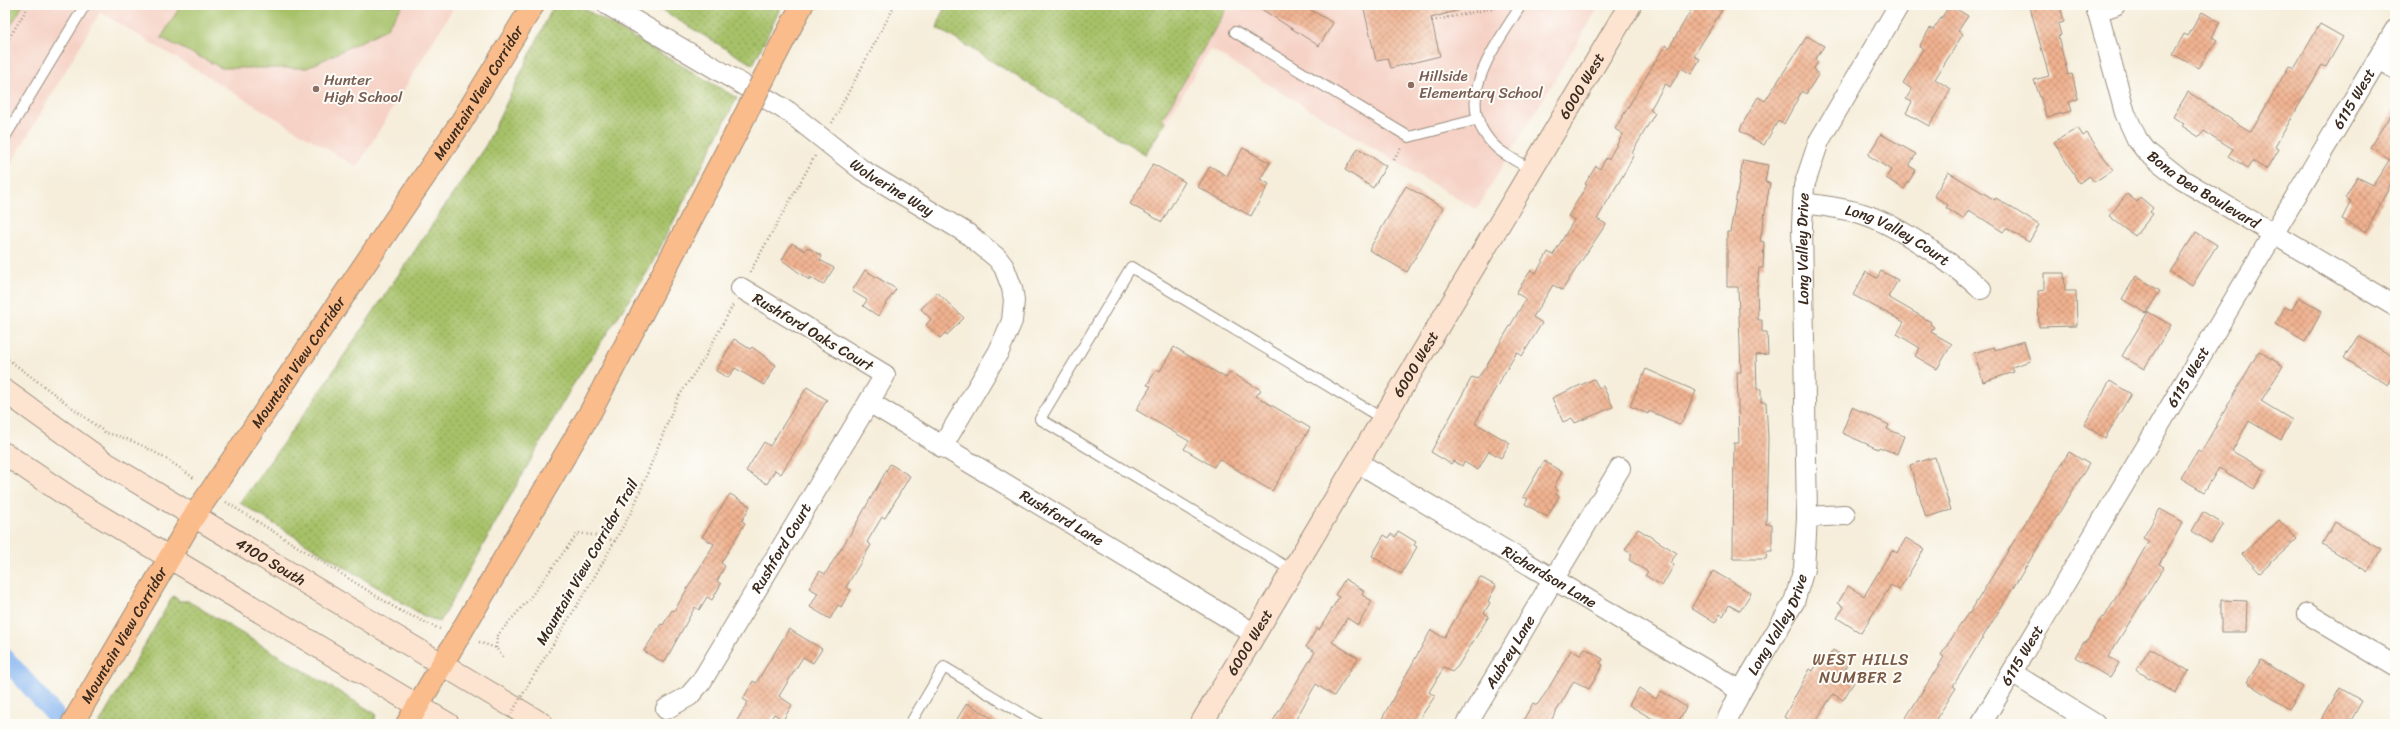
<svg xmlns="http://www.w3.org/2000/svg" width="2400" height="729" font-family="Sriracha,sans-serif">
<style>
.built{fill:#f6d1c5}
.grass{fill:url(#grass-dots);stroke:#707643}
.pitch{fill:#a6c168;stroke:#707643}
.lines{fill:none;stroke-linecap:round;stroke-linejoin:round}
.canal{stroke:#86b5f1;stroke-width:19}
.building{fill:url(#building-cross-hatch)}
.lane-casing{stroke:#988c7c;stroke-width:12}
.street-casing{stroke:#988c7c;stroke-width:22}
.secondary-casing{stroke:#988c7c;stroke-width:24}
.highway-casing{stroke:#988c7c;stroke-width:24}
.path{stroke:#988c7c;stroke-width:2.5;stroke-dasharray:1 3;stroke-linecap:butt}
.lane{stroke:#fff;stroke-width:10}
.street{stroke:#fff;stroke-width:20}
.secondary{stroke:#fde4d1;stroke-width:22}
.highway{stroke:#fabc8b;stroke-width:22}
.highway-bridge-casing{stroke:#988c7c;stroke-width:24;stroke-linecap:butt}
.path-bridge{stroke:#988c7c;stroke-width:2.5;stroke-dasharray:1 3;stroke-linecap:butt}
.highway-bridge{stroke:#fabc8b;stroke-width:22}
.education-dot{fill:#8d6e63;stroke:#fdfcf7;stroke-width:1.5}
.labels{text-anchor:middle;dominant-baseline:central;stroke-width:4;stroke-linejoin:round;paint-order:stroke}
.education-label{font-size:15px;fill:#785e54;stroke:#fdfcf7;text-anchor:start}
.street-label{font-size:15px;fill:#3b2a1e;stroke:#fdfcf7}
.neighbourhood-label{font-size:16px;letter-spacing:1px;fill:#7b5a46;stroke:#fdfcf7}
</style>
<defs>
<pattern id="grass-dots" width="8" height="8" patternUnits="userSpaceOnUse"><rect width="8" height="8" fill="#a6c168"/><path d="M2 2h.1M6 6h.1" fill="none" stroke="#889d55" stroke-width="1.8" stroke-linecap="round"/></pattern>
<pattern id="building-cross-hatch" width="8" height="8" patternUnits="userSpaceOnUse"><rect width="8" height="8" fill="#f1b391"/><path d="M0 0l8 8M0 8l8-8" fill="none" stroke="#c49276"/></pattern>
</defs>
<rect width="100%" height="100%" fill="#fdfcf7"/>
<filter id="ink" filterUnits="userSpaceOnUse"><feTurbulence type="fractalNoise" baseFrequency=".025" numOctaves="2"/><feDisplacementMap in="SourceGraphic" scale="8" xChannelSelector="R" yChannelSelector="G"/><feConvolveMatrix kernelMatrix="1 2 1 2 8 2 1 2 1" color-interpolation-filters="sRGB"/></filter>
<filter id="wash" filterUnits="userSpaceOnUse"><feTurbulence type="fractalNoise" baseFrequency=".012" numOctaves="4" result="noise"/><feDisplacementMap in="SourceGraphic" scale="16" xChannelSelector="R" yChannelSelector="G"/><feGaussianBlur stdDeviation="0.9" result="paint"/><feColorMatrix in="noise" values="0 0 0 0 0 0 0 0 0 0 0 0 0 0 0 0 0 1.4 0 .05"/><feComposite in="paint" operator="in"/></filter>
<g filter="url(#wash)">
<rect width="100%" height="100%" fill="#f6eedb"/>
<path class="built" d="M5,5h450l-98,162 -257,-155 -95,162z
M945,5h655l-124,205 -266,-161 -64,106 -209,-127z"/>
<path class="grass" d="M554,5h24l159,93 -89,173 -77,117 -131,234 -16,-6 -184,-113 74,-103 172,-255z
M653,5h129l-29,60z
M945,5h284l-67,114 4,3 -21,32 -208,-126z
M173,596l7,5h8l188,113 -2,10h-275z"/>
<path class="pitch" d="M5,5h18l-18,30z
M181,5h222l-17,24 -79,39h-85l-61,-30z"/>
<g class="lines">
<path class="canal" d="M5,658l50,57"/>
</g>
<g id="blocks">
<path class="building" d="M1255,5h48l30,18 -14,23z
M1363,5h96v5l-28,8 9,38 -49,12 -3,-10 -12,2z
M1694,5h31l-31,51 6,3 -9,15 -10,-6 -11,19 -5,-3 -15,26 5,3 -23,40 2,1 -8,16 -29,49 9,5 -44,66 -9,-5 -20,32 9,6 -20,33 -5,-4 -42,71 35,20 -9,15 -12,-7 -11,19 -14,-8 -2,4 -9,-5 -2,3 -20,-12 41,-75 5,2 10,-14 39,-66 -10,-6 15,-23 5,3 12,-21 5,3 21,-35 -6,-4 19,-31 -2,-1 11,-18 4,3 6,-11 2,2 15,-26 -8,-5 50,-84 4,3z
M1950,5l18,11 -10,15 5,3 -28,45 16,10 -22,37 -23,-13 6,-11 -6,-3 6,-10 -9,-6 20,-34 -4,-2 11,-19 3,2z
M2038,5h22l4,17 -6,2 3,11 -3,1 10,39 4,-1 6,25 -9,3 3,9 -25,6 -13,-37 15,-4 -19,-69z
M2202,12l18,10 -8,15 5,3 -19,28 -25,-14 11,-20 4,2z
M2320,24l23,13 -17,30 -4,-2 -47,82 4,2 -12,21 -14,-9 -5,7 -20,-12 5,-7 -29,-18 -5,6 -17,-11 2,-2 -11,-7 15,-25 63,40 38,-66 5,3z
M1807,36l17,10 -9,14 3,2 -4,6 4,7 -12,19 -4,-3 -18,33 -6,-3 -14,24 -24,-14 2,-6 16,-28 7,4z
M2395,108v67l-29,57 -24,-13 9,-18 -6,-3 12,-21 16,8 17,-26 -20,-12z
M2078,128l5,8 4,-3 26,37 -19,12 -4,-6 -11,7 -25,-41z
M1881,134l35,20 -7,12 7,4 -12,19 -18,-11 5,-8 -23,-15z
M1243,148l27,15 -10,16 9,5 -18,32 -53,-29 12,-21 17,10z
M1358,148l28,18 -13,22 -28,-18z
M1743,160l25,5 -3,17 5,1 -10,58 4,1 -1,26h-4l-2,20 1,32h4v12h5l1,22 -12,1 1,34h4v13h5l2,36 -2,86h6v27h-5l-1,8h-33l1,-116h5l-2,-71h4l-3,-85h-11v-55h3z
M1153,164l32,18 -23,40 -32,-18z
M1948,172l47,28 1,-2 43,27 -10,17 -23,-14 -3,4 -34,-22 -6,9 -17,-11 2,-3 -14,-9z
M1406,186l37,22 -36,64 -38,-22z
M2127,194l10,8 3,-5 13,11 -3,4 3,2 -18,22 -26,-20z
M2196,232l21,13 -25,41 -22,-14z
M792,243l13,8 2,-4 15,9 -2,4 14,8 -11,17 -13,-8 -1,3 -27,-20z
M865,270l31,19 -18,27 -15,-10 4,-6 -15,-9z
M1881,271l17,9 -10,17 43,25 -1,2 4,3 -3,5 21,12 -15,25 -22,-13 5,-8 -23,-14 7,-12 -51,-27 13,-23 11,6z
M2044,273h20l1,18h11l1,35 -38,1 -1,-36 6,-1z
M2136,276l24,15 -14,22 -24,-14z
M937,292l27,26 -17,17 -2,-2 -5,5 -14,-13 5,-6 -10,-10z
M2299,297l23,14 -17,31 -30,-18 10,-17 7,3z
M2148,312l23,13 -27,44 -22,-13z
M2358,336l37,22v16l-7,11 -44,-27z
M734,339l16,10 2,-2 24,18 -12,20 -29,-17 -7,10 -12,-7z
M2024,341l6,20 -18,6 2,5 -31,10 -9,-29 20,-6 1,3z
M1174,347l52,31 4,-6 31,18 -5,6 54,32 -38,63 -53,-32 -5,8 -30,-18 5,-8 -53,-31 15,-24 -4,-1 10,-16 3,2z
M2259,351l24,15 -22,35 31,19 -11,20 -32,-19 -17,30 33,19 -11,19 -35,-21 -15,24 -23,-14 17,-28 3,2z
M1646,369l50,22 -14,31 -3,2 -27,-12h-4v2l-18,-8z
M1594,379l5,9 4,-2 10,21 -38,16 -3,-5 -9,4 -11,-24z
M2110,381l21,13 -26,44 -21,-13z
M807,387l20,13 -46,74 -6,-4 -8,14 -21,-13 18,-29 6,4z
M1852,407l37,18 -2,4 17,7 -7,18 -18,-7 -1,2 -36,-16z
M2069,452l20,12 -136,222 3,2 -23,36h-31l42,-67 -3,-2 27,-42 1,1z
M1935,457l16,53 -25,7 -16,-52z
M1544,461l18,11 -8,15 3,2 -2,5 4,2 -12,21 -22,-13 3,-5 -5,-2z
M890,464l20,12 -25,42 -3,-1 -15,25 4,3 -25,42 5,3 -10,17 -3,-2 -8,14 -20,-12 8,-14 -9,-5 11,-17 5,3 26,-41z
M730,494l20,12 -8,15 3,2 -24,40 4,3 -8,15 4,3 -9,16 -5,-3 -8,13 -4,-3 -31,56 -20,-12 17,-27 2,1 9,-15 2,1 40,-67 -12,-7z
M2160,509l23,13 -24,42 5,3 -56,90 11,6 -9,15 -35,-21 9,-15 2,1 16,-26 2,1 45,-77 -6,-3z
M2203,512l20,12 -12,19 -19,-12z
M2279,520l18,19 -37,34 -18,-19z
M2335,522l46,27 -13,23 -46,-28z
M1638,529l39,24 -7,10 4,2 -12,21 -17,-11 3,-3 -19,-12 3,-6 -7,-4z
M1398,531l18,11 -2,3 3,2 -16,27 -29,-18 12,-21 5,3 2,-4 4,3z
M1906,538l18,11 -25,41 -8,-5 -30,48 -24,-15 7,-11 -6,-4 10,-17 16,10 28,-46 5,3z
M1713,571l38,22 -11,18 -11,-6 -6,11 -3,-2 -5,9 -24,-15z
M1480,577l16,9 -8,15 2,2 -6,10 5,3 -31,50 -6,6 -8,-5 -15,25 6,4 -19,28h-37l52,-94 13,8z
M1345,579l19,12 -2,4 10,6 -14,24 -11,-7 -15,24 26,16 -24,38 -18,-12 -23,40h-22l44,-72 -9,-5 11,-19 2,2 20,-33 -4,-2z
M2221,600l26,1 -1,31h-25z
M789,629l33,20 -9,14 -10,-6 -24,39 13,9 -9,15 -9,-6 -6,10h-33l13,-22 -5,-3 10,-18 3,2z
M1585,648l18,11 -3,4 3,2 -14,24 -15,-8 -25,43h-28l12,-21 4,2 10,-14 24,-41 9,5z
M2150,648l39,23 -14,22 -39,-23z
M1833,650l17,10 -8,14 12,8 -11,18 -10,-6 -19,30h-30l3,-5 -3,-2 26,-48 3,2 6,-10 5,3z
M2261,660l42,27 -14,22 -42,-27z
M1639,688l17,11 5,-8 25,16 -9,17h-16l-32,-19z
M2340,688l22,13 -13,23h-30z
M967,703l34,21h-47z"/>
</g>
</g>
<g filter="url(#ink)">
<use href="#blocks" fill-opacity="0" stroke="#988c7c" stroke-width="1"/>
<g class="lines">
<g class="lane-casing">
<path id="lane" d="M1521,5c-26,43 -74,99 -23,144 10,8 22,14 34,21
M1235,32l174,105 70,-18
M5,137l80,-132
M1293,571l-253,-152 91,-152 252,152
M910,724l34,-57 95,57"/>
</g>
<g class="street-casing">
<g id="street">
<path id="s1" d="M608,5l181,107 73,58 106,64 29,24 7,9 8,21 2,12 -2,21 -13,30 -57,96"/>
<path id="s2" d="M2096,5l29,108 12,26 10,13 34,27 214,127"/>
<path d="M2097,11l18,-6"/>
<path d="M2378,59l17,10"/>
<path id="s3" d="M1803,203c20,3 40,5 60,11 37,12 89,49 118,75"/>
<path id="s4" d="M869,402l386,232"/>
<path id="s5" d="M1357,462l384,229"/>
<path d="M1807,517l38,-2"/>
<path d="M2308,614l87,52"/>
<path d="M2012,673l83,51"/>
<path id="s6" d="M666,709l23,-13 12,-14 184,-307 -144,-87"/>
<path id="s7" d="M1467,724l153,-256"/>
<path id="s8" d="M1725,724l16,-33 53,-89 10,-33 3,-52 -5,-291 2,-40 15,-45 80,-136"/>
<path id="s9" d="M1981,724l414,-694"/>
</g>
</g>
<g class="secondary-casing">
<g id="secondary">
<path id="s10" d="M5,391l102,73 435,260"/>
<path d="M5,454l73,49 370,221"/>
<path id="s11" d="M1201,724l429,-719"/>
</g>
</g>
<g class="highway-casing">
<g id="highway">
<path d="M766,74l36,-69"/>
<path id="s12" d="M72,724l122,-208 266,-392 73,-119"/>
<path d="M407,724l184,-313 143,-274"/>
</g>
</g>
<path class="path" d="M1444,5l4,13
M1432,21l70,-15
M5,45l24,-40
M832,123l63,-118
M1394,160l7,-12
M750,272l65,-116
M5,357l101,76c31,6 64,27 89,46
M226,502l173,108 41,19
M479,642l17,6 8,10
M496,648l1,-12 32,-37 49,-66 21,3 16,5
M536,672l56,-91 41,-72 44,-110 28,-42 28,-52"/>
<use href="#lane" class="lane"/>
<use href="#street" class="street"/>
<use href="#secondary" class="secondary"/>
<use href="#highway" class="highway"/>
<g class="highway-bridge-casing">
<path id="highway-bridge" d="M734,137l32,-63"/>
</g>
<path class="path-bridge" d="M505,724l31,-52"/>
<use href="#highway-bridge" class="highway-bridge"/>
</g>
</g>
<g class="education-dot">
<circle cx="1411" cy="85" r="4"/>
<circle cx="316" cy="89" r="4"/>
</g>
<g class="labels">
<g class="education-label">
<text x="1419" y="76">Hillside<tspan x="1419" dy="17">Elementary School</tspan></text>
<text x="324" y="80">Hunter<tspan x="324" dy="17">High School</tspan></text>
</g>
<g class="street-label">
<text stroke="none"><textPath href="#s11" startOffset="743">6000 West</textPath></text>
<text stroke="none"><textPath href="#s12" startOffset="751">Mountain View Corridor</textPath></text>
<text stroke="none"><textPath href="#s9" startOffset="728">6115 West</textPath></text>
<text stroke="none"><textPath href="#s1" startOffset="338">Wolverine Way</textPath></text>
<text stroke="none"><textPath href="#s2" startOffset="225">Bona Dea Boulevard</textPath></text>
<text stroke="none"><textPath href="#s3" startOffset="101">Long Valley Court</textPath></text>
<text stroke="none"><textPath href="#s8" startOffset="495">Long Valley Drive</textPath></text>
<text transform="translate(813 332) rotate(31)">Rushford Oaks Court</text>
<text stroke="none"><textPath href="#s12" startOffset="427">Mountain View Corridor</textPath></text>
<text stroke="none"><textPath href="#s11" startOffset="419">6000 West</textPath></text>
<text stroke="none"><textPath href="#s9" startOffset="404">6115 West</textPath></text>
<text stroke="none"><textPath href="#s4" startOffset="225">Rushford Lane</textPath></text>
<text stroke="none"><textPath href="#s6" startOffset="201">Rushford Court</textPath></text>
<text stroke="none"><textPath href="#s10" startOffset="316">4100 South</textPath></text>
<text transform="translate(587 562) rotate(-60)">Mountain View Corridor Trail</text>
<text stroke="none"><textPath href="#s5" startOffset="224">Richardson Lane</textPath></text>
<text stroke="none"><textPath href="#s8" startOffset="113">Long Valley Drive</textPath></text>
<text stroke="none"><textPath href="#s12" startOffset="103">Mountain View Corridor</textPath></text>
<text stroke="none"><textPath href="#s11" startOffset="95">6000 West</textPath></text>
<text stroke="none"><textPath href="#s7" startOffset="84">Aubrey Lane</textPath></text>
<text stroke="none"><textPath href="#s9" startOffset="80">6115 West</textPath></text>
</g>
<g class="neighbourhood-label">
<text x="1861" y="659">WEST HILLS<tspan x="1861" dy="18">NUMBER 2</tspan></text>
</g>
</g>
<rect width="2400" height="729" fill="none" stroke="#fdfcf7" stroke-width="20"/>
</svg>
